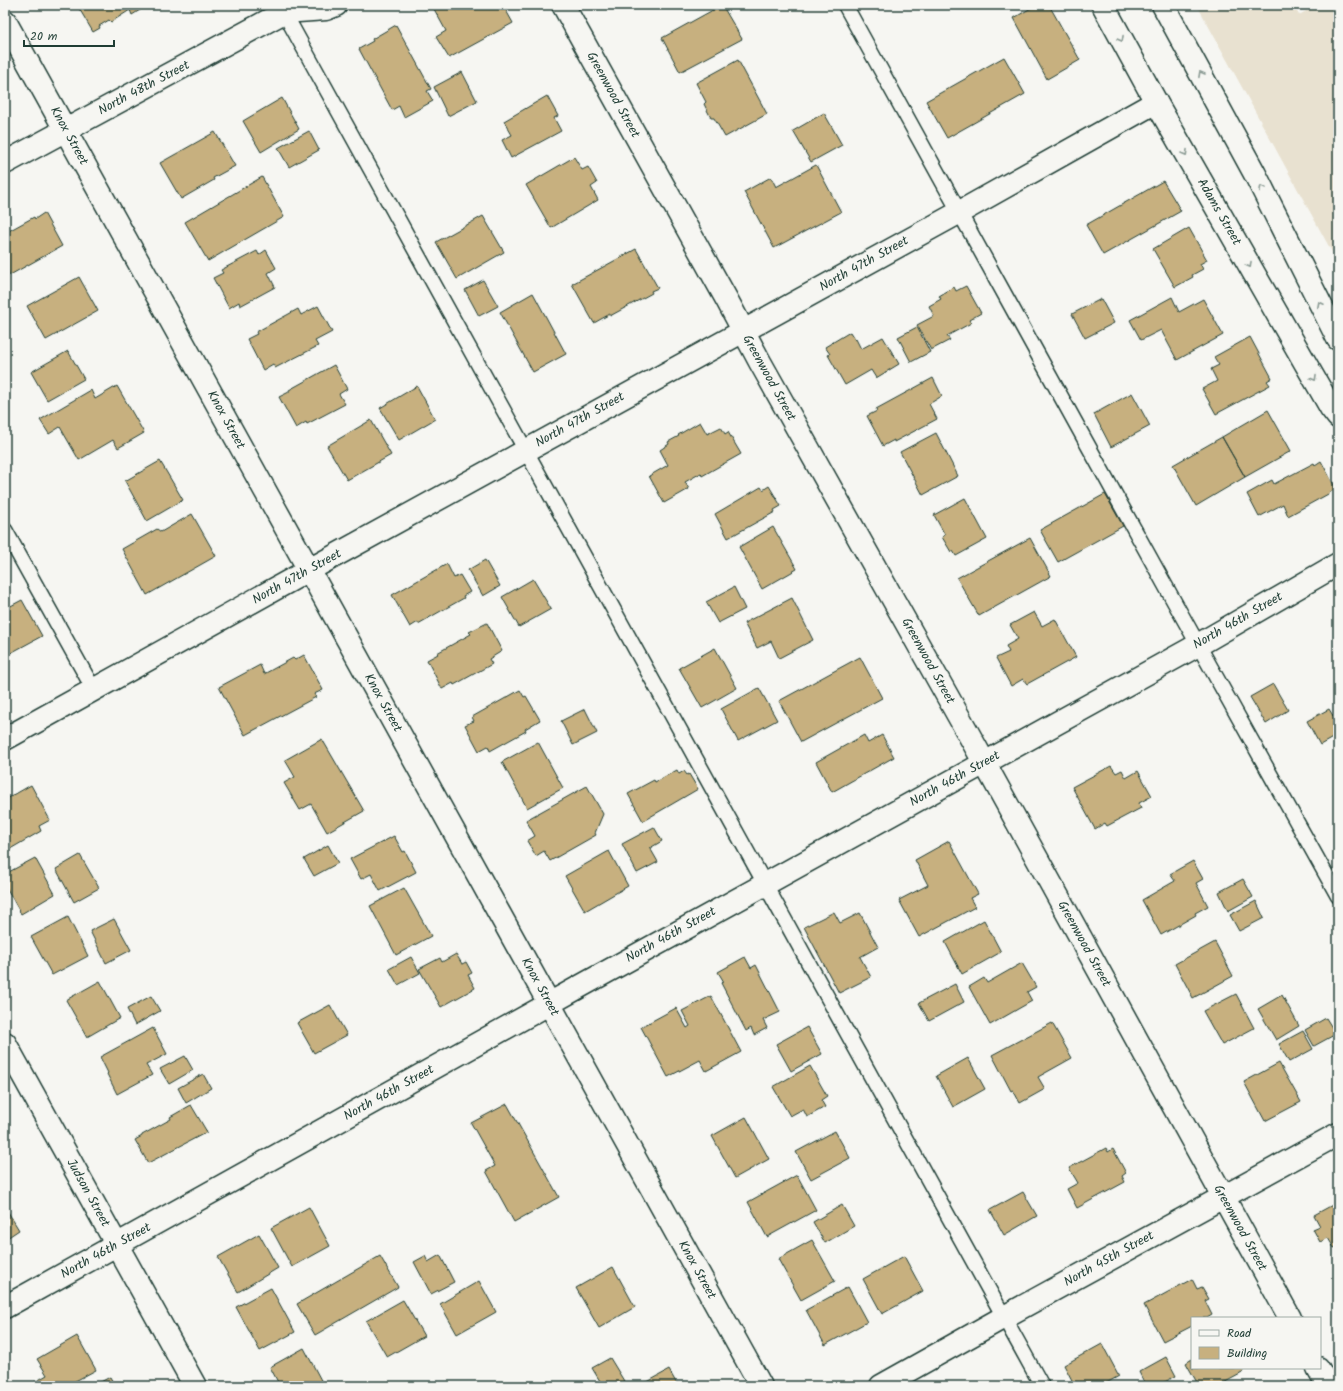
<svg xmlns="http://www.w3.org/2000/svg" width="1343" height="1391" font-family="Kalam,sans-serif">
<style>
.built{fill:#e8e1d0}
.building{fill:#c7b07f;stroke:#1f3d34}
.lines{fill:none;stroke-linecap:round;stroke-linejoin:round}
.lane-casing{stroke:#1f3d34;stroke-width:17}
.street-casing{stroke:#1f3d34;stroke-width:25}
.secondary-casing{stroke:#1f3d34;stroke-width:25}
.lane{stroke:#f6f6f2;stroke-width:14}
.street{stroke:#f6f6f2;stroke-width:22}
.secondary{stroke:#f6f6f2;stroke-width:22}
.oneway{stroke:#8a9a93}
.labels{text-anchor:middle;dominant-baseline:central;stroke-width:3.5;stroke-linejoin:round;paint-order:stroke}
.street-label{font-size:13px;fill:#1f3d34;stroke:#f6f6f2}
</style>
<rect width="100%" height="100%" fill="#f6f6f2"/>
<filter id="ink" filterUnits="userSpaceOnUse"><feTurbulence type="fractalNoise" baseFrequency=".025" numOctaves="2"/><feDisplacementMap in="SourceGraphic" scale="8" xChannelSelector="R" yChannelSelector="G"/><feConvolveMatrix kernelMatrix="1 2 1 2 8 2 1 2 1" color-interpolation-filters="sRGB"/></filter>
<g filter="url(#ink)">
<path class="built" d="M1197,5h96l6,10 18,-10h21v258z"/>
<path class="building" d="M77,5h71l-16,10 -2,-5 -19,12 -2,-2 -10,6 1,2 -7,4z
M441,5h62l10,18 -64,35 -13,-21 10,-6 -12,-22z
M722,5l20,34 -62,33 -18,-34z
M1036,5h13l31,55 -33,19 -33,-61z
M396,25l35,64 -4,2 6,10 -29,16 -5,-11 -7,4 -33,-61 14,-8 -1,-2z
M1004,57l21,37 -78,44 -21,-37z
M738,60l29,54 -42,23 -11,-19h-3l-7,-14 2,-2 -10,-19z
M462,72l15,29 -29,15 -14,-29z
M547,96l11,20 -4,2 7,13 -50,27 -9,-18 10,-5 -8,-14z
M282,98l17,31 -38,23 -18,-31z
M824,113l18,32 -31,17 -18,-31z
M309,131l10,19 -30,17 -11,-19z
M215,132l20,34 -22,12 1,2 -33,19 -21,-36z
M574,157l8,13 6,-3 9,16 -6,4 7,13 -47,28 -25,-43z
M816,165l25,47 -67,36 -30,-56 27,-15 5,10z
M262,177l22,40 -76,44 -23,-39z
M1163,181l18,30 -78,44 -17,-30z
M44,213l18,33 -52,29 -5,-8v-34l29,-16 1,2z
M483,216l21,36 -47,27 -21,-37z
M1189,228l18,32 -7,4 3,5 -11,6 1,2 -18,10 -22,-38z
M636,249l22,39 -7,3 1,2 -42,23v-2l-16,9 -22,-39z
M266,250l10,18 -8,5 7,14 -35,19 -1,-4 -10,6 -16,-30 10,-5 -2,-3 36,-19 2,4z
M79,277l19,34 -52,29 -19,-34z
M483,280l15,26 -19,10 -14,-26z
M966,286l15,27 -12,7 2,3 -24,13 3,4 -19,10 -14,-25 17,-9 -5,-10 12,-7 -2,-3 15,-9 2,4z
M533,293l33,61 -33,18 -33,-60z
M1172,297l7,15 24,-13 20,36 -46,25 -16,-30 -20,10 -11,-20z
M1101,299l13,24 -29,15 -13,-24z
M318,306l14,26 -17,9 3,5 -43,22 -2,-4 -10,6 -16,-31 10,-5 -1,-2 42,-23 3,6z
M917,327l13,25 -19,10 -13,-25z
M850,332l5,8 1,-1 5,10 22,-12 16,27 -23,14 -5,-8 -26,15 -17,-30 2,-1 -5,-7z
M1250,337l22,41 -5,3 3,4 -54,29 -14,-25 15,-8 -6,-12 8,-4 -5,-8z
M68,351l16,28 -37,21 -16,-28z
M334,365l13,24 -8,5 6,10 -38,20 -1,-2 -10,6 -17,-31 10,-5v-2z
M933,378l9,18 -13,8 8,15 -43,23v-2l-11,6 -16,-30 10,-5 -1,-2z
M117,386l27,47 -26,15 -5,-8 -34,20 -19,-33 -11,7 -9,-14 51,-30 4,9z
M417,386l18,33 -36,21 -19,-32z
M1132,393l18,33 -39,21 -17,-33z
M1268,410l23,41 -46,26 -23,-40z
M371,420l20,35 -44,25 -20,-34z
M700,422l7,12 14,-7 4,7 3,-2 13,22 -39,22 -1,-3 -16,9 4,7 -25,14 -15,-27 19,-11 -8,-15 9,-6 -1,-2 11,-6 -1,-1z
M936,433l22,43 -35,19 -23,-43z
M1222,437l23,40 -49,29 -23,-41z
M160,461l23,39 -36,21 -22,-40z
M1321,461l15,28 -6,3v1l-42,23 -5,-12 -24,13 -12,-23 25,-14 2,4 40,-21 1,2z
M769,486l12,20 -7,4 1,2 -47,26 -13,-24 46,-27 2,3z
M1105,494l18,32 -65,36 -18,-32z
M965,498l22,41 -31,17 -3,-5 -2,1 -9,-15 3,-2 -11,-20z
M192,514l24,42 -69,39 -25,-46 35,-20 4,3z
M773,527l24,42 -35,20 -23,-42z
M1030,538l21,38 -72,40 -22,-38z
M485,560l15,26 -17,10 -15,-26z
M447,564l7,14 6,-3 10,17 -7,4 1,2 -46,26v-2l-8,5 -18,-32z
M533,579l18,30 -32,18 -17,-30z
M734,587l11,22 -27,14 -12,-21z
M792,598l21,42 -34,18 -8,-17 -14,7 -13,-25z
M22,600l20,36 -37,20v-47z
M1034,612l8,14 13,-7 21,38 -49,27 -4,-5 -12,7 -15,-28 13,-6 -3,-6 12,-7 -8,-14z
M487,623l15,28 -13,8 3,5 -38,21 -1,-2 -11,6 -15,-29 11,-6 -1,-1 34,-19 -2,-2z
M715,648l22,40 -35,20 -23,-40z
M304,655l19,35 -9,4 2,3 -71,38 -26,-48 41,-22 4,9 29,-16 2,2z
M860,657l22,41 -81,44 -22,-41z
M1273,684l15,26 -22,14 -16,-27z
M759,688l18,32 -39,21 -17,-32z
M520,690l4,7 2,-1 14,24 -15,9 1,2 -36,20 -2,-5 -9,5 -14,-26 9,-4 -2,-4z
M585,709l12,24 -24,12 -12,-24z
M1329,709l9,15v11l-18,10 -13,-24z
M864,735l4,8 14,-8 12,22 -62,35 -16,-30z
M322,739l42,72 -37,21 -16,-28 -11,6 -16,-27 11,-6 -10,-17z
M538,742l25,46 -36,20 -25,-46z
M1111,766l5,7 6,-3 4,8 12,-7 14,25 -13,7 2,5 -34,18 -2,-3 -10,6 -23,-42z
M677,770l2,4 5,-3 3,4 2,-1 9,15 -55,32 -15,-27 26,-14 1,2z
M31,785l19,35 -11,6 2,5 -36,21v-52z
M587,786l16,28 -8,19 1,2 -46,26 -6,-10 -8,5 -9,-15 8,-5 -9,-16z
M654,827l8,14 -12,7 8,14 -21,11 -15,-29z
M394,836l9,16 2,-1 11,21 -36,19 -9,-17 -10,5 -11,-20z
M949,841l29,53 -8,4 5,9 -56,30 -20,-37 29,-15 -13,-25z
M328,845l10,18 -24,13 -10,-17z
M609,851l19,35 -43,25 -20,-35z
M80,855l19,33 -25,14 -18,-33z
M35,858l20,36 -34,20 -16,-29v-11z
M1193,861l10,18 -7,4 12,23 -13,7 1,2 -35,20 -19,-35 33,-19 -5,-7z
M1243,879l10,18 -25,14 -9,-19z
M404,888l27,48 -35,19 -26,-49z
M1256,901l8,17 -25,13 -9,-16z
M834,912l6,11 20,-10 18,34 -18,10 11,20 -32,16 -35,-66z
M68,917l20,39 -36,19 -21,-38z
M114,919l17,31 -25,13 -16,-32z
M984,920l17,32 -39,22 -17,-32z
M1215,942l18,34 -40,22 -18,-34z
M456,954l6,10 4,-2 6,11 -4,2 7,13 -34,19 -22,-38 21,-11 2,4z
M411,957l9,16 -22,12 -9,-16z
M745,957l6,11 5,-3 24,47 -17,8 4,8 -13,7 -3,-7 -5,3 -25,-48 3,-1 -6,-10z
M1022,963l14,24 -9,5 5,9 -42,24 -21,-38 15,-9 3,5z
M100,981l20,37 -33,19 -21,-37z
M955,984l9,18 -35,19 -10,-18z
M1236,994l18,34 -32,17 -19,-34z
M1282,995l17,31 -23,14 -18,-31z
M151,996l9,15 -25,14 -8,-16z
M711,996l30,56 -35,19 -6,-11 -32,17 -27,-50 35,-19 11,20 3,-2 -8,-15z
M330,1005l17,30 -33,18 -17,-30z
M1326,1018l10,16 -22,12 -9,-16z
M1052,1023l20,35 -34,19 7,12 -25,14 -7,-13 -2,1 -19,-36z
M807,1027l15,27 -31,17 -15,-27z
M153,1028l14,26 -21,11 6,10 -35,19 -10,-20 1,-1 -8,-16z
M1303,1031l10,18 -24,13 -10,-18z
M185,1056l8,14 -24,14 -9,-15z
M968,1058l17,31 -32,18 -17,-31z
M1279,1063l22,39 -36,19 -21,-39z
M810,1066l17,30 -6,4 4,7 -18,10 -4,-8 -13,7 -17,-29z
M203,1074l8,14 -25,15 -8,-15z
M507,1104l52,93 -45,25 -28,-51 9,-5 -24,-43z
M191,1105l16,27 -59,31 -13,-23 7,-4v-1l29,-16 -1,-2z
M746,1117l23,42 -34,19 -23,-42z
M835,1131l15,27 -39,21 -15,-27z
M1106,1148l2,4 5,-3 13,24 -4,3 3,6 -48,26 -10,-19 11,-6 -9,-15z
M797,1175l19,35 -49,27 -19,-35z
M1023,1192l14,24 -33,19 -14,-25z
M1338,1202v44l-4,2 -6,-10 -8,4 -7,-13 7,-3 -6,-11z
M842,1205l12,21 -29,17 -12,-21z
M5,1207l14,23 -12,8 -2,-2z
M309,1207l21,39 -38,21 -21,-39z
M259,1234l19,34 -40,24 -20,-35z
M812,1240l23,41 -34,19 -23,-41z
M440,1255l14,27 -23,12 -17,-32 11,-6 3,6z
M380,1256l18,31 -83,48 -18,-31z
M904,1256l19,35 -41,23 -19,-35z
M613,1267l22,40 -36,21 -23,-40z
M1192,1279l5,10 5,-2 7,12 -4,2 7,14 -5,3h-15v8l-29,15 -19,-36z
M479,1281l17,31 -39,22 -17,-30z
M848,1287l19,35 -42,23 -19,-35z
M271,1288l24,44 -35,19 -24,-44z
M403,1300l21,36 -37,21 -21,-36z
M77,1336l19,34 -30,16h-38l19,-11 -10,-16z
M1102,1344l17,32 -18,10h-26l-11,-21z
M304,1348l20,38h-44l-10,-19z
M1166,1357l10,19 -19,10h-11l-7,-14z
M610,1358l14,23 -9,5h-12l-11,-18z
M1192,1359v9h50l2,4 -26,14h-19l-13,-23z
M669,1370l9,16h-38z
M110,1377l5,9h-22z"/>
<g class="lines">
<g class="lane-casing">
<path id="lane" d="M845,5l336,609 157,282
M281,7l761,1379
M5,530l89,160"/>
</g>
<g class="street-casing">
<path id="street" d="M563,5l164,295 33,62 208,371 322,585
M5,21l756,1365
M5,739l304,-169 651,-358 196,-110
M5,1043l190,343
M5,1307l576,-321 617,-341 140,-81
M1318,1368l10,18
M881,1386l123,-69 334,-183"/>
</g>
<g class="secondary-casing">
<path id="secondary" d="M1103,5l53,97 175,306 7,9
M1163,5l92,169 83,165
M5,163l279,-151 42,-3 10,-4"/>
</g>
<use href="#lane" class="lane"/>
<use href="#street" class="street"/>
<use href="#secondary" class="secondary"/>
</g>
<defs><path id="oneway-chevron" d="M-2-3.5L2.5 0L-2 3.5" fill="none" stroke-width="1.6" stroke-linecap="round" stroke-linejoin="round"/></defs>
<g class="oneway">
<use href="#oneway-chevron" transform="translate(1121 39) rotate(61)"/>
<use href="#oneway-chevron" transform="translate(1201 74) rotate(-119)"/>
<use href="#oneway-chevron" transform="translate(1185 153) rotate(60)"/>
<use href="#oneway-chevron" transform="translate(1262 188) rotate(-117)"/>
<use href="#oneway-chevron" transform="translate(1249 265) rotate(60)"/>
<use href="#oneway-chevron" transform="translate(1320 304) rotate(-117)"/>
<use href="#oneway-chevron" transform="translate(1314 378) rotate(60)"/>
</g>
</g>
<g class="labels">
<g class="street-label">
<text transform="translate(144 88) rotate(-28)">North 48th Street</text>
<text transform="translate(613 95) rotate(61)">Greenwood Street</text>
<text transform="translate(69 136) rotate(61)">Knox Street</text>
<text transform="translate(1219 212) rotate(60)">Adams Street</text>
<text transform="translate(864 264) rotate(-29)">North 47th Street</text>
<text transform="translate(769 378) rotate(61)">Greenwood Street</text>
<text transform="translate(226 420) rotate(61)">Knox Street</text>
<text transform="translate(580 420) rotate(-29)">North 47th Street</text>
<text transform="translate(297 577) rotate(-29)">North 47th Street</text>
<text transform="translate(1238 621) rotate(-30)">North 46th Street</text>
<text transform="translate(928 661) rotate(61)">Greenwood Street</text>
<text transform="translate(383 703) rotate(61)">Knox Street</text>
<text transform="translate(955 779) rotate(-29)">North 46th Street</text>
<text transform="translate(671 935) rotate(-29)">North 46th Street</text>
<text transform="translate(1084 944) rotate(61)">Greenwood Street</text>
<text transform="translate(540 987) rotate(61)">Knox Street</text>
<text transform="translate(389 1093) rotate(-29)">North 46th Street</text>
<text transform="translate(88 1193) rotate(61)">Judson Street</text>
<text transform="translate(1240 1228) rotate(61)">Greenwood Street</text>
<text transform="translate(106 1251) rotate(-29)">North 46th Street</text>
<text transform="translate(1109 1259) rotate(-29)">North 45th Street</text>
<text transform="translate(697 1270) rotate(61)">Knox Street</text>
</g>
</g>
<rect width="1343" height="1391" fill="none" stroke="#f6f6f2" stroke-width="20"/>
<rect x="10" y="10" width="1323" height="1371" fill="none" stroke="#1f3d34" stroke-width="1.5" filter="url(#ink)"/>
<rect x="1191" y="1317" width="130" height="52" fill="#f6f6f2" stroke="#a0aca6"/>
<rect x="1199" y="1330" width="20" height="6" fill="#f6f6f2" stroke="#a0aca6"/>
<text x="1227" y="1337" font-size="12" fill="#1f3d34">Road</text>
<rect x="1199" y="1347" width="20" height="12" fill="#c7b07f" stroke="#a0aca6"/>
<text x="1227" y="1357" font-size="12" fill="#1f3d34">Building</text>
<path d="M24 40v6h90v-6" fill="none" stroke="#1f3d34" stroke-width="2"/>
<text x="30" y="40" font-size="12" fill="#1f3d34" stroke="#f6f6f2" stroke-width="3" paint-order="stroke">20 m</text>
</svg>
